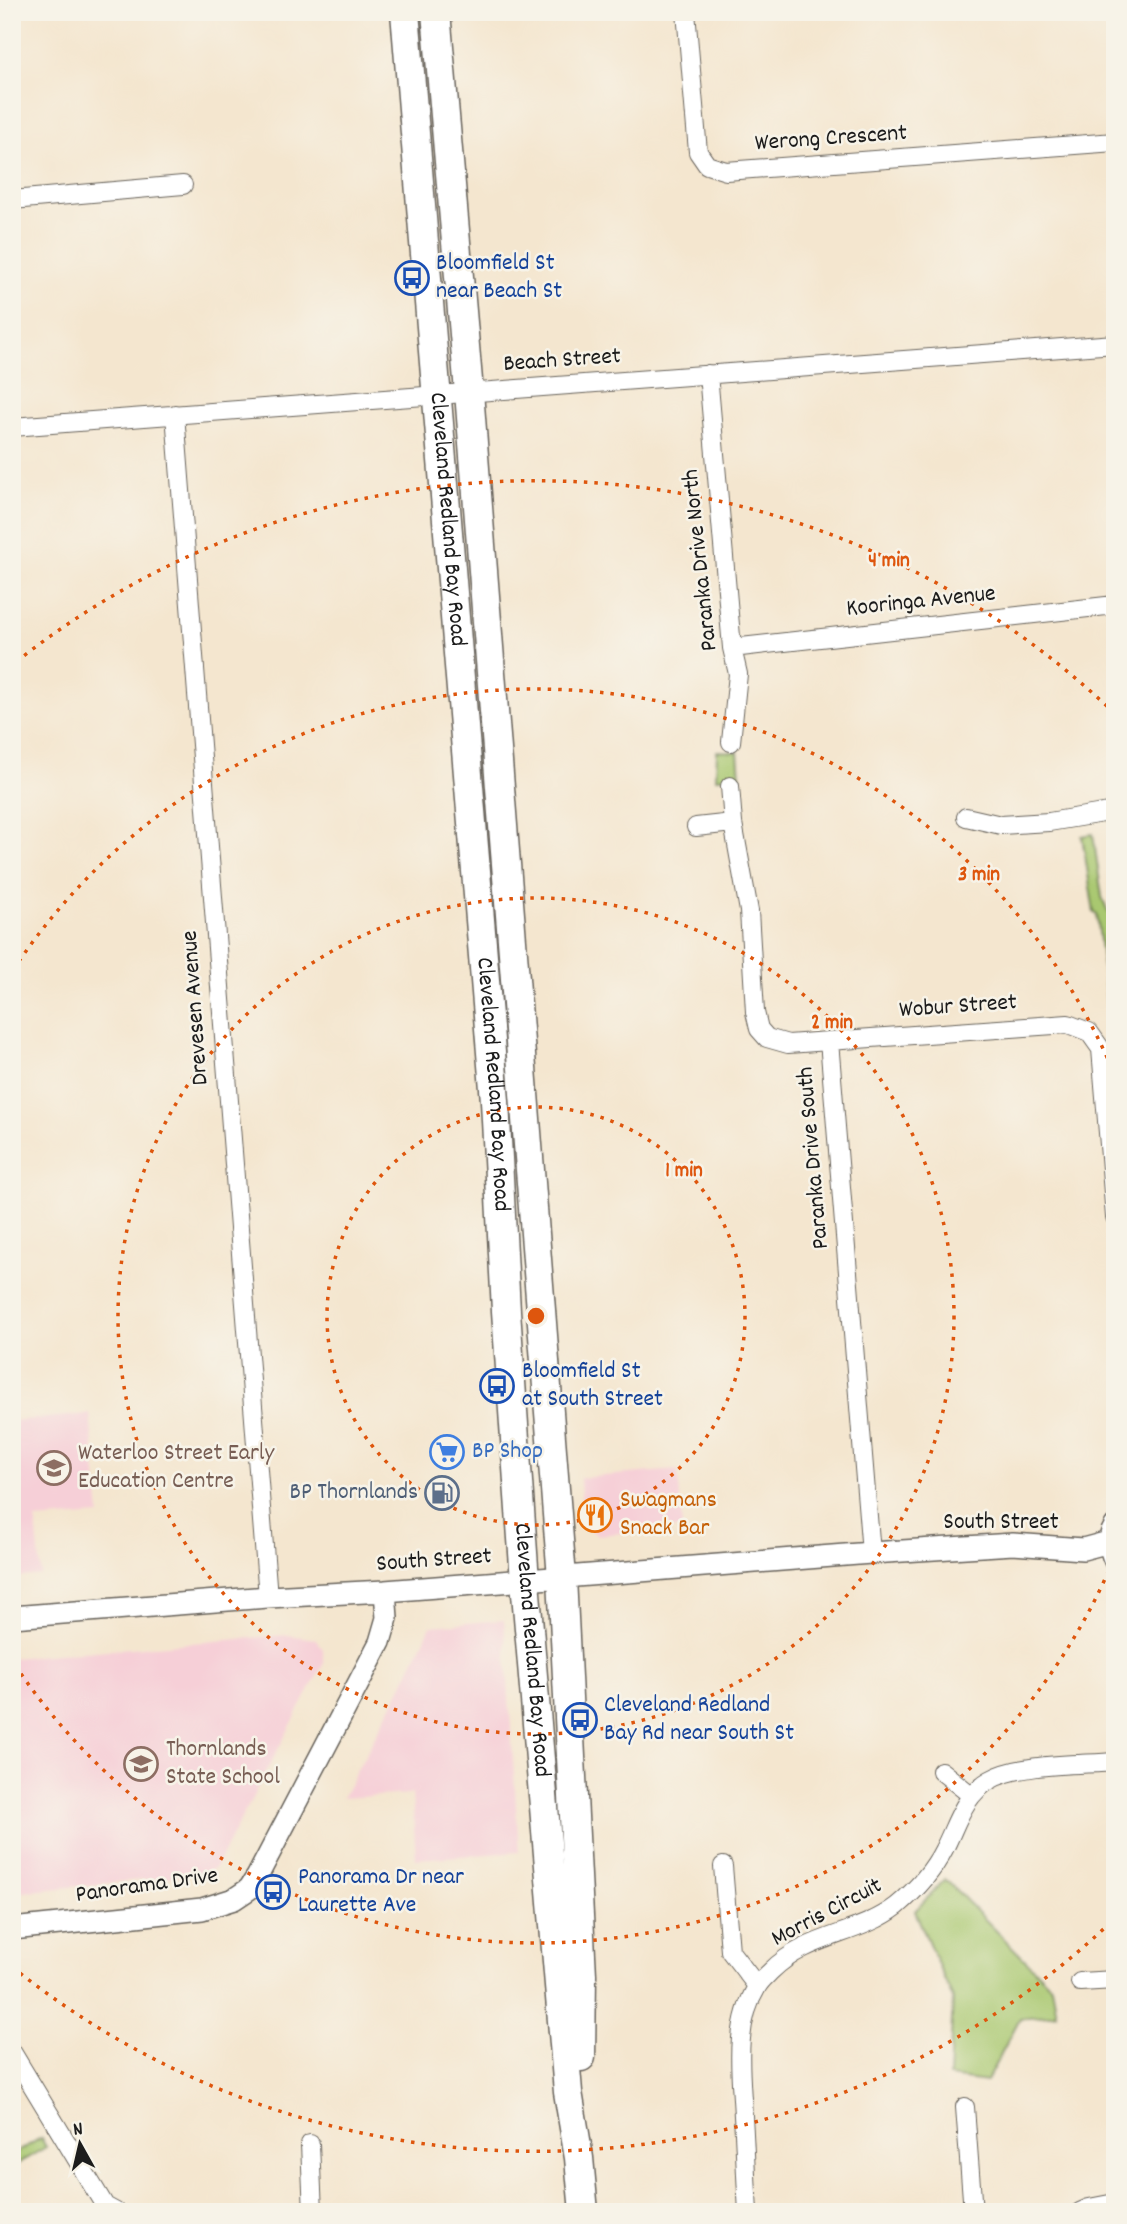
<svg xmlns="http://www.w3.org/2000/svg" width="1127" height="2224" font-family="Dekko,sans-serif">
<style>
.built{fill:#f6cfd7}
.green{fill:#a9c870;stroke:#627246;stroke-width:2}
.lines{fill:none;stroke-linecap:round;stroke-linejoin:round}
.minor-casing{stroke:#68635b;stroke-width:20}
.tertiary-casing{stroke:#68635b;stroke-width:24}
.trunk-casing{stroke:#68635b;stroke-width:31}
.minor{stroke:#fff;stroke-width:18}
.tertiary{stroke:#fff;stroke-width:21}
.trunk{stroke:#fff;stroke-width:28}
.ring{fill:none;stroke:#de560d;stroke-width:3.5;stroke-dasharray:3.5 7}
.labels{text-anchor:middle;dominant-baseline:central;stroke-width:5;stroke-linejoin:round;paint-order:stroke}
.street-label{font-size:24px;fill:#1c1c1c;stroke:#f7f3e8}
.transit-label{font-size:24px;fill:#164399;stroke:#f7f3e8;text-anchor:start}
.shop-label{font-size:24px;fill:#366cbe;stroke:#f7f3e8;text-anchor:start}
.education-label{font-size:24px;fill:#785e54;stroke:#f7f3e8;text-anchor:start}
.service-label{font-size:24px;fill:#4e5e75;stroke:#f7f3e8;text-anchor:end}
.food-label{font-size:24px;fill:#c56008;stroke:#f7f3e8;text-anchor:start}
.centre{fill:#de560d;stroke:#f7f3e8;stroke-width:3.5}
.ring-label{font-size:21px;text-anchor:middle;font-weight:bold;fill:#de560d;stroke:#f7f3e8;stroke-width:5;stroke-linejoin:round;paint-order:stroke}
</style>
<rect width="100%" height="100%" fill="#f7f3e8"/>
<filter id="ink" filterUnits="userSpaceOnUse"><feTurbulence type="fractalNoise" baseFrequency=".0143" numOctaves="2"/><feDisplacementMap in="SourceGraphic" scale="14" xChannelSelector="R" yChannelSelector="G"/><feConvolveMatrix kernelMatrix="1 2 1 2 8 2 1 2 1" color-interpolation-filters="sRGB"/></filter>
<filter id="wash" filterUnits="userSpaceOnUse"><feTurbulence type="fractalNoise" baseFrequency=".00686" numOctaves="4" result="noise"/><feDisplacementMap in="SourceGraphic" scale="28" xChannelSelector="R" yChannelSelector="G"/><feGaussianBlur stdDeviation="1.57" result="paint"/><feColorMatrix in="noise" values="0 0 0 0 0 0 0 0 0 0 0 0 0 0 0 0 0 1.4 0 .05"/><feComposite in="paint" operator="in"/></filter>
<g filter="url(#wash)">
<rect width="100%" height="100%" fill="#f4e6cf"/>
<path class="built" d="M90,1414l10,101 -64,5 5,55 -29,3v-157z
M678,1470l4,58 -84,7 -15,-9 -3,-48z
M504,1620l15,232 -103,7 -4,-65 -70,4 57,-106 32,-66z
M287,1635l29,4 7,10 1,14 -108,203 -9,7 -195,20v-235z"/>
<path class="green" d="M717,751l21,1 2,25 -24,1z
M1093,834l9,63 6,15h7v118l-5,2 -13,-118 -3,-1 -12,-77z
M945,1879l107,108 5,27 -37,4 -34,64 -37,-5 4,-78 -38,-88z
M41,2138l5,9 -34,20v-12z"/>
</g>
<g filter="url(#ink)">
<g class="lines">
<g class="minor-casing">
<path id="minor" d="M686,12l12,140 9,13 19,6 389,-29
M12,200l171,-15
M708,374l24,274 6,26 -7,68
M175,414l93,1183
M12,427l1103,-83
M732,648l383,-43
M730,786l3,37 16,88 6,101 4,17 8,9 21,6 41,-3 42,512
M966,817l35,8 48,-3 66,-11
M696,827l37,-4
M829,1041l239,-17 21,8 12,17 14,168
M941,1771l30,24
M723,1866l7,85 27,35
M1080,1982l35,-2
M12,2052l93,154 11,6
M965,2107l8,105
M310,2144l3,68
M748,2212c-2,-32 -3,-64 -5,-96 -2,-43 -10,-90 14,-129 3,-6 9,-11 14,-16 37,-37 87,-35 126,-65 19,-16 36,-35 47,-57 13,-25 19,-53 46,-69 29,-17 90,-15 125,-18
M1080,2212l9,-4 26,-5"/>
</g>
<g class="tertiary-casing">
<path id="tertiary" d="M1115,1526c-7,11 -6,23 0,35
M12,1617l256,-20 117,-6 486,-38 142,-9 70,5 26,-7
M12,1929l190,-20 32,-10 15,-10 8,-12 123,-235 7,-24 -2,-27"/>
</g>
<g class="trunk-casing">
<g id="trunk">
<path id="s1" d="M405,12l90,1089 11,210 19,270 43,511 11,66 5,54"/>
<path d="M436,12l33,380 93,1186 20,397 -1,82"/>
</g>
</g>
<use href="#minor" class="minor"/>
<use href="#tertiary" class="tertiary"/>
<use href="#trunk" class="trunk"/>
</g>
</g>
<g class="ring">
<circle cx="536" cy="1316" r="209"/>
<circle cx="536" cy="1316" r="418"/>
<path d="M1113 1561A627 627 0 0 1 13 1662M13 970A627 627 0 0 1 1113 1071"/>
<path d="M1111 1922A836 836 0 0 1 16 1970M16 662A836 836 0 0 1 1111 710"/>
</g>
<defs>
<g id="bus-ring" transform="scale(1.75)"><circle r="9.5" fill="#f7f3e8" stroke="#1a4fb4" stroke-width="1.5"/><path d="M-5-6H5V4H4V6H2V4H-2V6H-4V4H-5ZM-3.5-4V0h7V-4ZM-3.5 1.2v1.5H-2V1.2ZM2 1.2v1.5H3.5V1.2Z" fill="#1a4fb4"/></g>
<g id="supermarket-ring" transform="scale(1.75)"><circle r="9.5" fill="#f7f3e8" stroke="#3f7fe0" stroke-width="1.5"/><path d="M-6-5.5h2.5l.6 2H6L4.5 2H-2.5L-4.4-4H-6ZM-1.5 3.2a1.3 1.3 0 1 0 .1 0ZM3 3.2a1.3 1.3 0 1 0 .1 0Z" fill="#3f7fe0"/></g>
<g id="school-ring" transform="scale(1.75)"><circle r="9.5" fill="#f7f3e8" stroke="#8d6e63" stroke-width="1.5"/><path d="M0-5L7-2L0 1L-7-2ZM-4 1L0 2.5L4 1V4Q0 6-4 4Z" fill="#8d6e63"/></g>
<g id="fuel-ring" transform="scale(1.75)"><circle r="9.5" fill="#f7f3e8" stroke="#5c6f8a" stroke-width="1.5"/><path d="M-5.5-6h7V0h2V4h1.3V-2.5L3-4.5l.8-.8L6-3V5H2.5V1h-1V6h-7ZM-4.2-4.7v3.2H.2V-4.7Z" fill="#5c6f8a"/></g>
<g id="restaurant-ring" transform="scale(1.75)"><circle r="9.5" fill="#f7f3e8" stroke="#e8710a" stroke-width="1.5"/><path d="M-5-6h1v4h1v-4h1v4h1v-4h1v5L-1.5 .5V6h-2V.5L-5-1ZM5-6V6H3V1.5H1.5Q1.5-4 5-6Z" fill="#e8710a"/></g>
</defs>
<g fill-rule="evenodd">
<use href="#bus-ring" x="412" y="278"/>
<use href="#bus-ring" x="497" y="1386"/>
<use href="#supermarket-ring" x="447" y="1452"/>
<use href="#school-ring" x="54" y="1468"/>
<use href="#fuel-ring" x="442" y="1493"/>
<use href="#restaurant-ring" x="595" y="1515"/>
<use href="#bus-ring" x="580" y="1720"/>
<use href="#school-ring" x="141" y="1764"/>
<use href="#bus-ring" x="273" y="1892"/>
</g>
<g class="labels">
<g class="street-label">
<text transform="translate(831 139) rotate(-4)">Werong Crescent</text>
<text transform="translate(562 361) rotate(-4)">Beach Street</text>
<text stroke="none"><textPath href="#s1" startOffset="509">Cleveland Redland Bay Road</textPath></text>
<text transform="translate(701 560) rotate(-96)">Paranka Drive North</text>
<text transform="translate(921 602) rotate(-6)">Kooringa Avenue</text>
<text transform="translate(958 1007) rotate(-4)">Wobur Street</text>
<text transform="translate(196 1008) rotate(-94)">Drevesen Avenue</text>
<text stroke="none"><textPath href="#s1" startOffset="1076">Cleveland Redland Bay Road</textPath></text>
<text transform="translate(814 1158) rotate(-95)">Paranka Drive South</text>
<text x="1001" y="1523">South Street</text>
<text transform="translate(434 1561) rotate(-4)">South Street</text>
<text stroke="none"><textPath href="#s1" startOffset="1643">Cleveland Redland Bay Road</textPath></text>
<text transform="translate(147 1886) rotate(-8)">Panorama Drive</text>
<text transform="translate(827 1913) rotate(-28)">Morris Circuit</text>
</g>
<g class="transit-label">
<text x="436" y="264">Bloomfield St<tspan x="436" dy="28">near Beach St</tspan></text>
<text x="522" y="1372">Bloomfield St<tspan x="522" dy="28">at South Street</tspan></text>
<text x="604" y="1706">Cleveland Redland<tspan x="604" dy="28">Bay Rd near South St</tspan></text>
<text x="298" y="1878">Panorama Dr near<tspan x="298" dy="28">Laurette Ave</tspan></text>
</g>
<g class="shop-label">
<text x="472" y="1452">BP Shop</text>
</g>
<g class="education-label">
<text x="78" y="1454">Waterloo Street Early<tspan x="78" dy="28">Education Centre</tspan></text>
<text x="166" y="1750">Thornlands<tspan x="166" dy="28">State School</tspan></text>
</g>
<g class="service-label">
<text x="418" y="1493">BP Thornlands</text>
</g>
<g class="food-label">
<text x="620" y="1501">Swagmans<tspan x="620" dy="28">Snack Bar</tspan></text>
</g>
</g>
<circle cx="536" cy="1316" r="10" class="centre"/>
<g class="ring-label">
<text x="889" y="566">4 min</text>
<text x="979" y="880">3 min</text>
<text x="832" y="1028">2 min</text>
<text x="684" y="1176">1 min</text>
</g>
<rect width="1127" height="2224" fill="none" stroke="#f7f3e8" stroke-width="42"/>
<g transform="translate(80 2144) rotate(352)" stroke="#f7f3e8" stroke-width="5" paint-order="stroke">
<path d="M0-5L12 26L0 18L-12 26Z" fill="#1c1c1c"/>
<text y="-10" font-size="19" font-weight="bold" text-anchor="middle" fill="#1c1c1c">N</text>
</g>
</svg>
